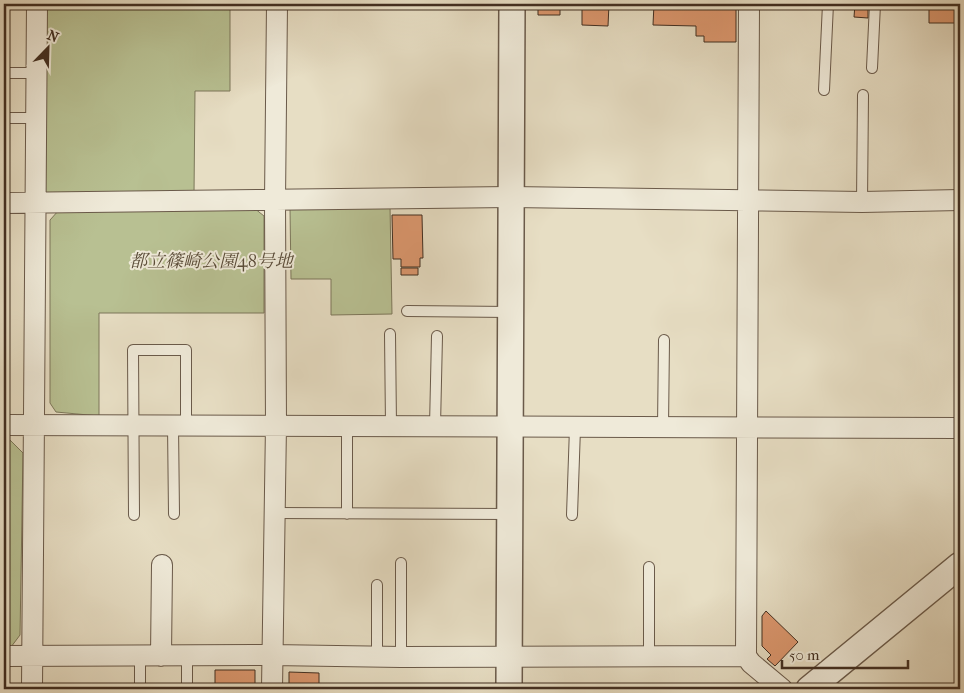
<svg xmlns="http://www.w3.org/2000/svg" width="964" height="693" font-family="'IM FELL French Canon','Noto Serif JP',serif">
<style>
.green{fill:#b8c092;stroke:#7c775a}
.building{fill:#dd986f;stroke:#412e21}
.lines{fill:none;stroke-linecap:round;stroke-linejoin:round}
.service-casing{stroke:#6a5a4a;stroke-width:12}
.minor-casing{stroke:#6a5a4a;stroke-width:22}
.tertiary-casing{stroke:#6a5a4a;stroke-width:28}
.service{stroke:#efead9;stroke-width:10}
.minor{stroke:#efead9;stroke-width:20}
.tertiary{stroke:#efead9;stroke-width:25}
.labels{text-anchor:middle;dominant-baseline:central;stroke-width:4;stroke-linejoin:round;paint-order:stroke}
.park-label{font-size:18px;font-style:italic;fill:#594b38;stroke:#efead9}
</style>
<rect width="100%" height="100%" fill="#e7dec4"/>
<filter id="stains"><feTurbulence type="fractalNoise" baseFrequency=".004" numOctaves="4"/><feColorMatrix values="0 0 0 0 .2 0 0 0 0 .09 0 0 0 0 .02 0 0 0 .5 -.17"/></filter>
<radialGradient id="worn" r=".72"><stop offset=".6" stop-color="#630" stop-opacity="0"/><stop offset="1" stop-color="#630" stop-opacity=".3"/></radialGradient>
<path class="green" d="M47,4h183v87h-35l-1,103h-150z
M390,206l2,108 -61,1v-36h-40l-1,-71z
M254,208l10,8v97h-165v103l-43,-4 -6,-9v-183l9,-10z
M8,438l15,15 -3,182 -9,12h-7v-208z"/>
<path class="building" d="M459,4h33l-1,5h-32z
M538,4h22v11h-22z
M582,4h27l-1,22 -26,-1z
M654,4h82v38h-32v-6h-8v-10l-43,-1z
M855,4h13v14l-14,-1z
M881,4h13v5l-13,-1z
M929,4h31v19h-31z
M392,215h30l1,43h-3v9h-19v-8h-8z
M401,268h17v7h-17z
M766,611l32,31 -23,24 -8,-7 4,-4 -9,-9v-30z
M215,670h40v19h-40z
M289,672l30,1v16h-30z"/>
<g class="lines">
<g class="service-casing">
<path id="service" d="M872,68l3,-64
M4,73h33
M824,90l4,-86
M4,118h33
M862,202l1,-107
M407,311l104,1
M390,334l1,92
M173,425l1,89
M435,426l2,-90
M347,427v87
M663,427l1,-87
M275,513l234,1
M134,515l-1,-165h53v75
M572,515l3,-87
M140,656v33
M649,656v-89
M377,657v-72
M401,657v-94
M187,689v-34"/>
</g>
<g class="minor-casing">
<path id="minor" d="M749,4l-3,652 5,7 31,26
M4,203l507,-6 351,5 98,-2
M4,425l956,3
M4,656l268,-1 129,2 345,-1
M161,656l1,-91
M32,689l5,-685
M272,689l4,-264 -1,-225 2,-196"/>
</g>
<g class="tertiary-casing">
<path id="tertiary" d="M509,689l3,-685
M809,689l151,-124"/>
</g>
<use href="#service" class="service"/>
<use href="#minor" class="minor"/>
<use href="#tertiary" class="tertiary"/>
</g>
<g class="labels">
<g class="park-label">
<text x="211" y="261">都立篠崎公園48号地</text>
</g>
</g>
<rect width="964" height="693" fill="none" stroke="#e7dec4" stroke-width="20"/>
<rect x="5" y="5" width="954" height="683" fill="none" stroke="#412e21" stroke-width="2.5"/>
<rect x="10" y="10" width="944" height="673" fill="none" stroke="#412e21"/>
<g transform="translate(48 48) rotate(23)" stroke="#efead9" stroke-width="4" paint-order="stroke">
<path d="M0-4L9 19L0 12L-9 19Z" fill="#412e21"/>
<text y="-8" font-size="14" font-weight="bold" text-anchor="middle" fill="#412e21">N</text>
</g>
<path d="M782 660v8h126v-8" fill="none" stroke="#412e21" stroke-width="2.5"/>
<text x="789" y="660" font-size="15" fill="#412e21" stroke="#efead9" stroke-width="4" paint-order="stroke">50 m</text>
<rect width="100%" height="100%" filter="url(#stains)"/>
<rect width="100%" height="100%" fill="url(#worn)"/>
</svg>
